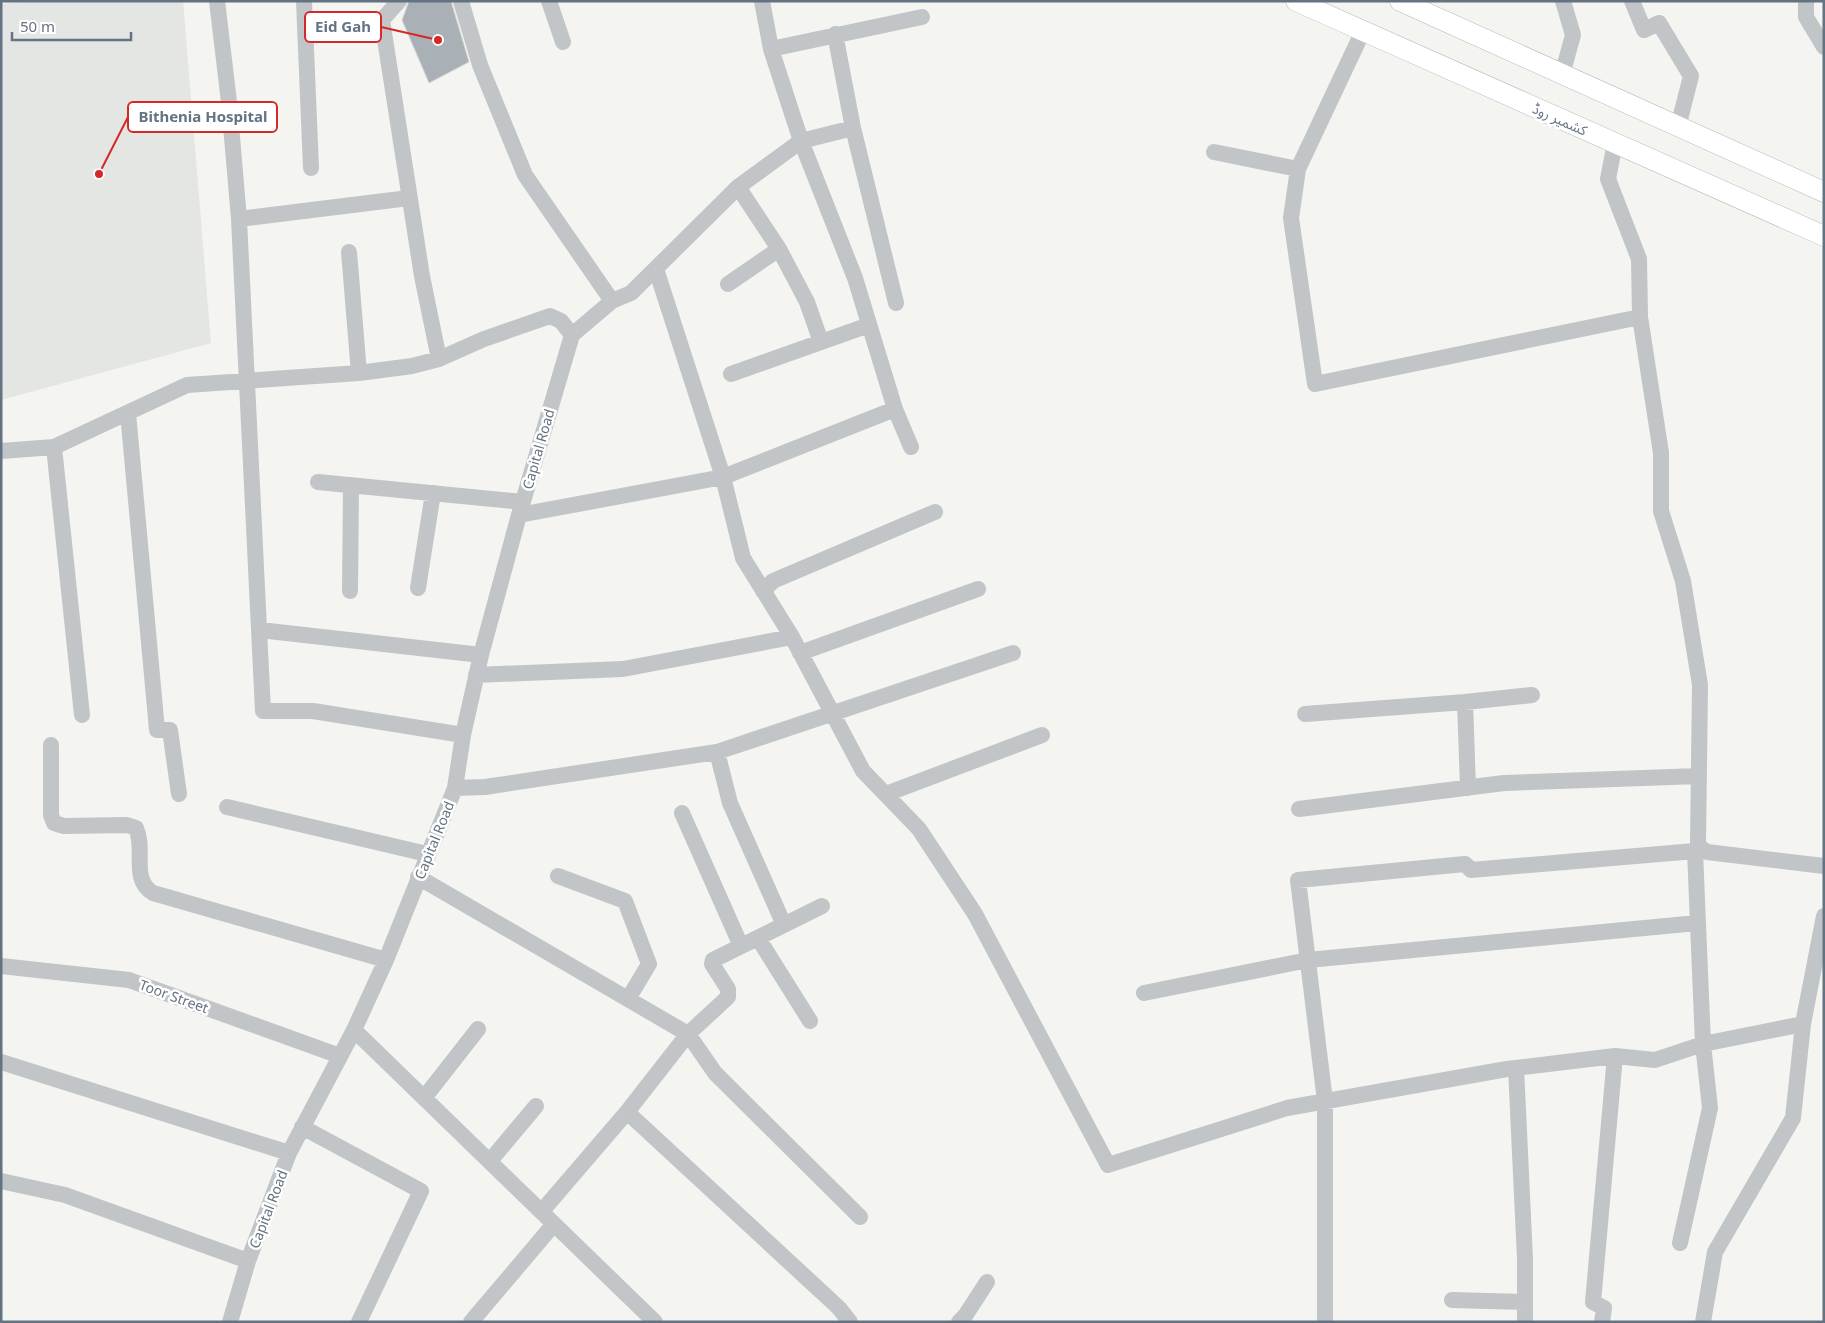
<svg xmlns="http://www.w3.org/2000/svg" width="1825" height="1323" font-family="'Noto Sans','Noto Sans Arabic',sans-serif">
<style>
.built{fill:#e4e6e4}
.building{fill:#aab1b6;stroke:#d5d5d3}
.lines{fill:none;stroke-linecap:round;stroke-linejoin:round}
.major-casing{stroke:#b4b8bc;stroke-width:21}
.minor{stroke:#c1c5c8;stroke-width:16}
.major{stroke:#fff;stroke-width:20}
.labels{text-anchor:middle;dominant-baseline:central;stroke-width:5;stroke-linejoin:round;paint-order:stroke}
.street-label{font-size:14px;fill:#637381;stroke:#fff}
.leader{fill:none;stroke:#d62828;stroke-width:2}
.callout-dot{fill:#d62828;stroke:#fff;stroke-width:2}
.callout{fill:#fff;stroke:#d62828;stroke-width:2}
.callout-label{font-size:15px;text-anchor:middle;font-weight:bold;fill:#637381}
</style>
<rect width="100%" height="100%" fill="#f4f4f0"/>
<path class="built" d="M29,1h154l28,342 -210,57v-396z"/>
<path class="building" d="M409,1h42l18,61 -40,21 -27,-63z"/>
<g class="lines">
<g class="major-casing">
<path id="major" d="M1296,1l528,235
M1400,1l424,191"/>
</g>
<path class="minor" d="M217,1l12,101 10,117 24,492h50l150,24
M304,1l7,167
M399,1l-17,19 40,256 17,83
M461,1l19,64 45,110 87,126 -40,34
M549,1l14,41
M762,1l9,48 30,92 54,137 40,131 16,38
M1632,1l12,29 15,-7 32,53 -13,51
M1806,1v16l18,30
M1363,31l-65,138 -7,49 24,166 325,-67
M835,34l18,94 43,175
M771,49l151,-32
M1562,75l11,-40 -10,-34
M1615,143l-7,36 31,80 1,58 21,136v58l22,70 17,104 -2,158 3,5 6,4 117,14
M1214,152l84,17
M738,187l41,62 28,53 14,40
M239,219l170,-21
M349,252l10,121
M656,269l67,208 20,81 49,79 71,134 56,58 56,85 133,251 179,-57 220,-39 108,-13 40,4 48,-16 100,-20
M728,284l51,-35
M612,301l19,-8 107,-106 63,-46 52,-13
M731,374l138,-49
M128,413l29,317h13l9,64
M54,447l28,268
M1,451l53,-4 133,-62 172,-12 53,-7 27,-7 45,-20 66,-23 11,5 11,14
M318,482l205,20
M519,515l204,-38 172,-68
M418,588l15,-95
M350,591l1,-106
M763,591l10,-10 162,-69
M260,630l221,25
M800,653l178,-64
M476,675l147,-6 169,-32
M1465,702l3,86
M1305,714l160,-12 67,-7
M51,745v70l3,8 10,3 63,-1 9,3c10,22 -6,51 17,65l233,67
M717,752l13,51 54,122
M455,788l30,-1 232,-35 296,-99
M886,794l156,-59
M227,807l200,47
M1299,809l205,-26 195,-7
M682,813l59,133
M558,876l67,25 24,63 -21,35
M418,877l270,157 27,39 145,144
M758,938l52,83
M1,966l128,14 211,76
M1144,993l164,-33 389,-37
M354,1030l301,292
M1,1062l288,91
M1516,1068l9,191v63
M424,1098l54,-69
M627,1112l212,196 11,14
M302,1127l119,64 -62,131
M490,1161l46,-55
M1,1181l64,14 183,66
M542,1211l85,-99 61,-78 40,-37v-8l-16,-25 1,-4 109,-54
M1452,1300l73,2
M230,1322l18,-61 41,-108 65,-123 32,-70 69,-172 8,-53 18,-80 38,-140 53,-180
M471,1322l83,-98
M959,1322l6,-6 22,-34
M1325,1322v-221l-27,-221 167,-16 6,6 224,-19 8,193 7,64 -30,135
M1602,1322l2,-14 -11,-6 22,-246
M1703,1322l12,-70 78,-134 10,-94 21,-108"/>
<use href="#major" class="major"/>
</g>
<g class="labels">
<g class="street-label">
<text transform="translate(1560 119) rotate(24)">کشمیر روڈ</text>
<text transform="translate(538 449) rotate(-74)">Capital Road</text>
<text transform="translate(434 840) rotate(-68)">Capital Road</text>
<text transform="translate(174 996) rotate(20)">Toor Street</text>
<text transform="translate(268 1209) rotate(-69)">Capital Road</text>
</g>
</g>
<path class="leader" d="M438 40L381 27M99 174L128 117"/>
<g class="callout-dot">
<circle cx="438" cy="40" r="5"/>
<circle cx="99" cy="174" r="5"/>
</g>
<g class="callout">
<rect x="305" y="12" width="76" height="30" rx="5"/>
<rect x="128" y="102" width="149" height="30" rx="5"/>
</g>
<g class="callout-label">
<text x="343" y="32">Eid Gah</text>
<text x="203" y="122">Bithenia Hospital</text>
</g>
<rect width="1825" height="1323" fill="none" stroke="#637381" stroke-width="5"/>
<path d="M12 32v8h119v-8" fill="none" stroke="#637381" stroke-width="2.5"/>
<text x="20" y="32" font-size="15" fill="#637381" stroke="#ffffff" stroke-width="4" paint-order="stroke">50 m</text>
</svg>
